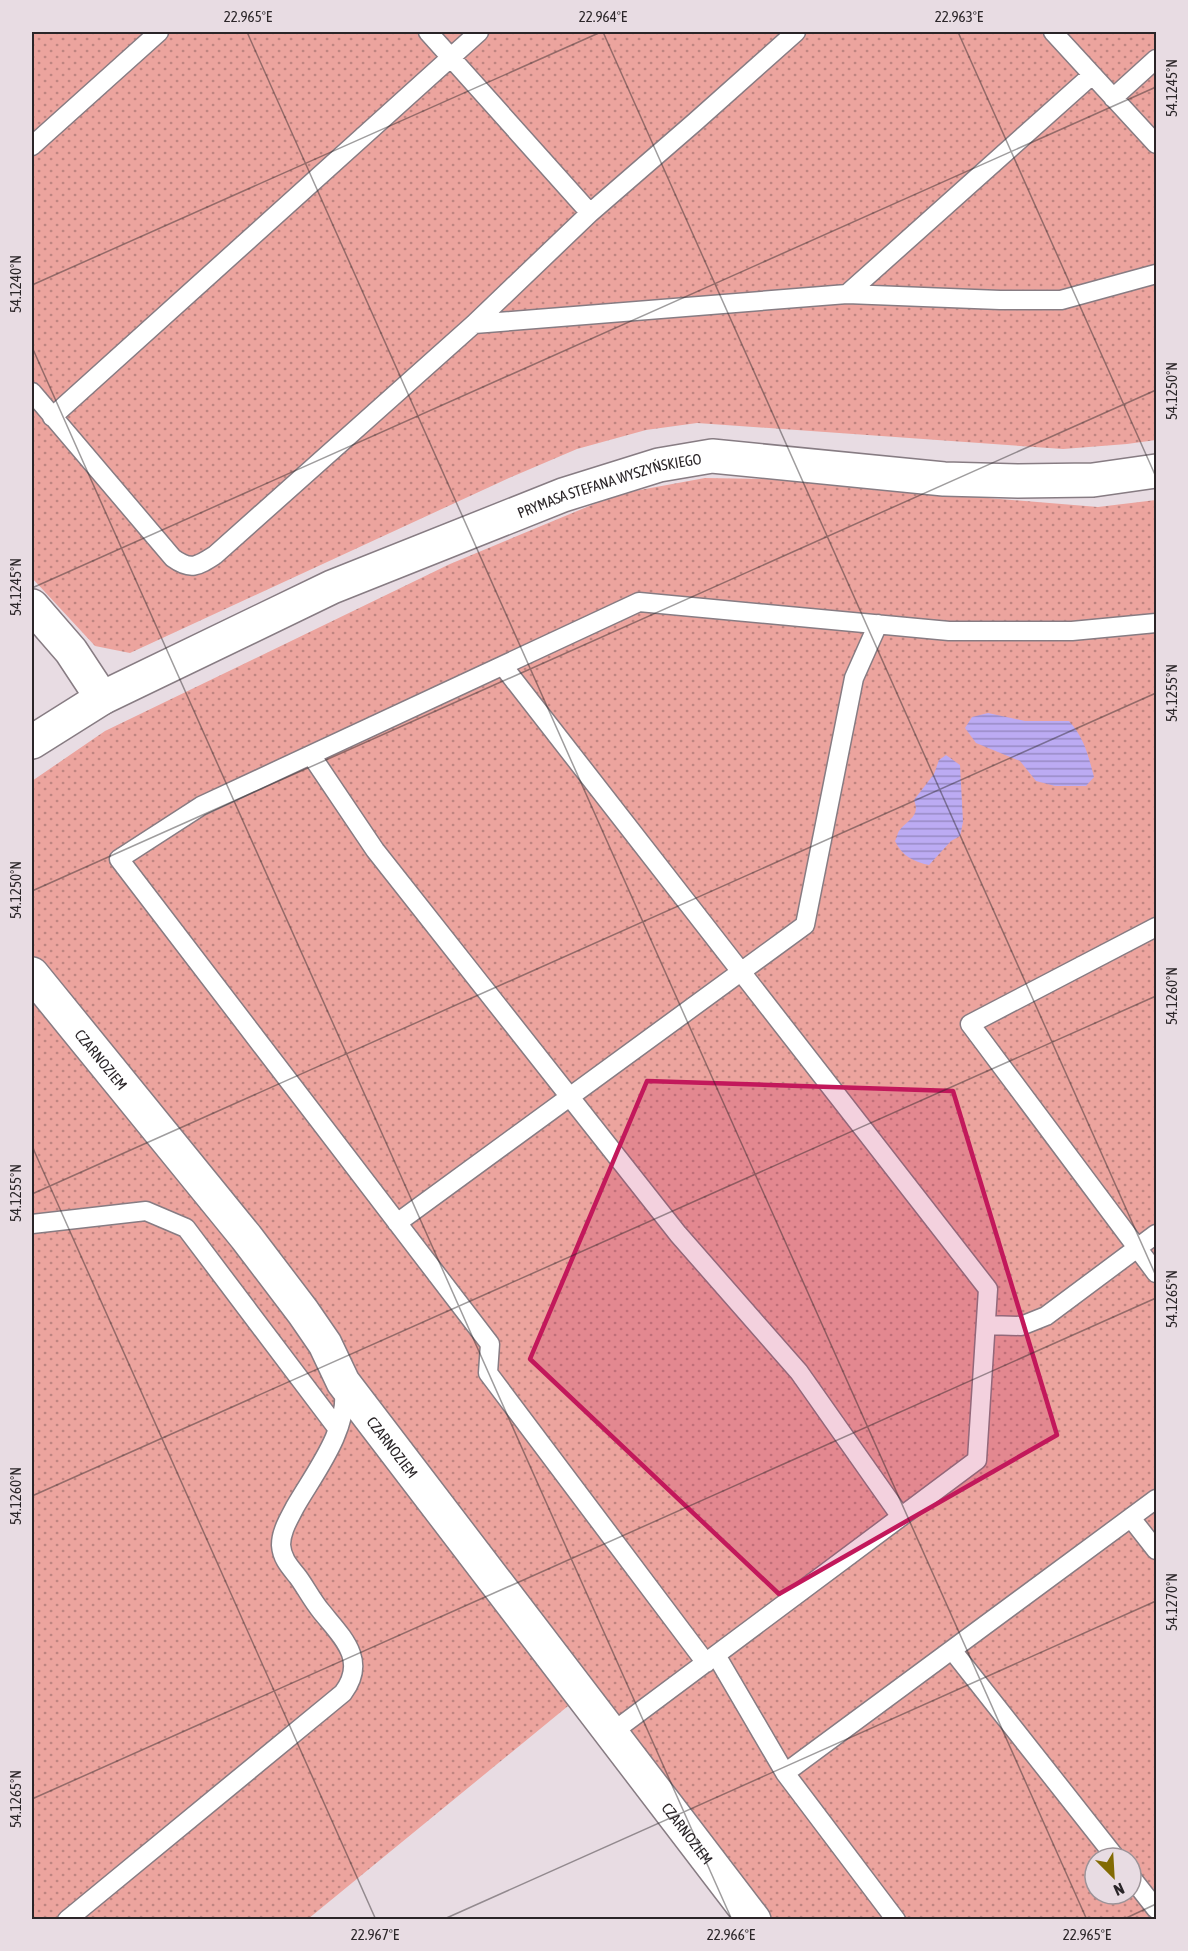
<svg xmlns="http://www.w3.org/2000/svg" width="1188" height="1951" font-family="'Asap Condensed',sans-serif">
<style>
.garden{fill:url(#garden-dots);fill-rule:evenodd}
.water{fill:url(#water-rules)}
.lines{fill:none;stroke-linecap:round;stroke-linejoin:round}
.lane-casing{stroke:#877c83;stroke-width:21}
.street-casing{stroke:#877c83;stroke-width:36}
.lane{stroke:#fff;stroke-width:18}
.street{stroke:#fff;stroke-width:33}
.marked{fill:#c2185b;fill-opacity:0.2;stroke:#c2185b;stroke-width:4.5;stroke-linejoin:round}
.ticks{fill:none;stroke:#2a2528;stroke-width:1.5;stroke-opacity:0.45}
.labels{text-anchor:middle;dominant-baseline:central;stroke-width:4.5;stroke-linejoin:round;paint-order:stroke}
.street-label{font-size:15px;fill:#2a2528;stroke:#e8dce3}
.neatline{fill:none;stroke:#2a2528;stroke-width:2}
.ticks-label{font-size:15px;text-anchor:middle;fill:#2a2528}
</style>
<defs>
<pattern id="garden-dots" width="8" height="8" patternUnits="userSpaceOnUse" patternTransform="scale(1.5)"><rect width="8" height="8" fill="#eca49e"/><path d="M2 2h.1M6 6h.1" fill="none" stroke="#bf8581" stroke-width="1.8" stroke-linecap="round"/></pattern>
<pattern id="water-rules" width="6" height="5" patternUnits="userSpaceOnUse" patternTransform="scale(1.5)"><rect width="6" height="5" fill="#bcabf3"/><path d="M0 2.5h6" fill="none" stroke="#998bc5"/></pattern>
</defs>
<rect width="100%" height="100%" fill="#e8dce3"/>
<path class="garden" d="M32,32h1124v408l-29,4 -64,5 -366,-26 -51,7 -69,19 -68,29 -379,175 -35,-7 -63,-68z
M705,478l123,2 111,14 159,13 58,-7v1419h-387l-179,-231 -282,231 -276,1v-1139l73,-50 345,-167 168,-70zM1095,1858h36v36h-36z"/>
<path class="water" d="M988,713l37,8h44c16,18 19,34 25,56l-8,9h-31l-19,-5 -16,-20 -44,-18 -11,-15 7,-11z
M946,755l14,10 3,57 -3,14 -9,5 -22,24c-15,-3 -27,-9 -34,-24 1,-1 3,-9 4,-10 8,-11 22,-14 15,-31l20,-26 5,-14z"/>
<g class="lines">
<g class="lane-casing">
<path id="lane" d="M428,32l162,181
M1053,32l103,112
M1113,98l43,-39
M32,146l127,-114
M847,294l245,-219
M474,324l373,-30 153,6h61l95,-26
M32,392l141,166c18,13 25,8 42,-3l259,-231 116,-111 105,-91 101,-90
M52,417l427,-385
M503,666l485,623 -11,171 -367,274
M311,755l64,95 303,384 121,138 102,145
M1156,927l-186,97 186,249
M397,1223l408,-298 49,-247 24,-54
M32,1224l114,-13 40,17 151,200
M986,1325l35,1 25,-10 110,-82
M1131,1518l25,32
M952,1650l164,208
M716,1655l69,118 111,147
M706,1663l-218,-290 2,-29 -371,-485 82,-53 438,-204 310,29h123l84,-8
M785,1773l371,-274
M1131,1877l25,32
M67,1920l276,-227c25,-33 -1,-56 -22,-82 -9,-11 -15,-23 -23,-34 -8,-10 -16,-18 -17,-32 0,-14 8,-26 14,-38 20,-35 54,-77 49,-120"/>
</g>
<g class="street-casing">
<g id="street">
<path d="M32,606l39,45 31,47"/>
<path id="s1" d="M32,742l70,-44 230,-111 231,-92 96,-30 53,-9 232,23 74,2 75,-1 63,-9"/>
<path id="s2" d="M32,974l214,263 57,75 22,32 18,38 411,538"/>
</g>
</g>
<use href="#lane" class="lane"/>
<use href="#street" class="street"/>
</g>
<path class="marked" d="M647,1081l306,10 104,344 -278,159 -249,-235z"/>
<path class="ticks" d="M247,32l840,1888M603,32l553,1244M958,32l198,445M32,285l569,-253M32,347l700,1573M32,588l1124,-501M32,891l1124,-501M32,1146l344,774M32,1194l1124,-501M32,1496l1124,-500M32,1799l1124,-501M442,1920l714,-319M1122,1920l34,-16"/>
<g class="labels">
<g class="street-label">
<text stroke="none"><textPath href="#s1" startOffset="634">PRYMASA STEFANA WYSZYŃSKIEGO</textPath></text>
<text stroke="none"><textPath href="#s2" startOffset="110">CZARNOZIEM</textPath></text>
<text stroke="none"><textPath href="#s2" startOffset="596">CZARNOZIEM</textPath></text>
<text stroke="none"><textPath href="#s2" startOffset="1082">CZARNOZIEM</textPath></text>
</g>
</g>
<rect width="1188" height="1951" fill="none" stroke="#e8dce3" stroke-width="66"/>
<g transform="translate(1113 1876) rotate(156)"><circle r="28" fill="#e8dce3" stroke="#9c9398" stroke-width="1.5"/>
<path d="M0-4.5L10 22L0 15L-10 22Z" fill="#826a03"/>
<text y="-9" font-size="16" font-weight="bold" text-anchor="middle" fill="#2a2528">N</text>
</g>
<rect x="33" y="33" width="1122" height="1885" class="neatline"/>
<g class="ticks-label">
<text x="248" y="22">22.965°E</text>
<text x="603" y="22">22.964°E</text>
<text x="959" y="22">22.963°E</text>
<text transform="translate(1172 88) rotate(-90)" y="5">54.1245°N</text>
<text transform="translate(16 284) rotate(-90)" y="5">54.1240°N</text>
<text transform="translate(1172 391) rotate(-90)" y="5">54.1250°N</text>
<text transform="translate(16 587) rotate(-90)" y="5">54.1245°N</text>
<text transform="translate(1172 693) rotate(-90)" y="5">54.1255°N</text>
<text transform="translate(16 890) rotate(-90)" y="5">54.1250°N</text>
<text transform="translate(1172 996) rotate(-90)" y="5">54.1260°N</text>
<text transform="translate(16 1193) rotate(-90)" y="5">54.1255°N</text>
<text transform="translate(1172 1299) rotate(-90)" y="5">54.1265°N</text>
<text transform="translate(16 1496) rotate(-90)" y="5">54.1260°N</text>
<text transform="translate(1172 1602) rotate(-90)" y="5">54.1270°N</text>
<text transform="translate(16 1799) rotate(-90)" y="5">54.1265°N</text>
<text x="375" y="1940">22.967°E</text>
<text x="731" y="1940">22.966°E</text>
<text x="1087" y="1940">22.965°E</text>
</g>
</svg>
